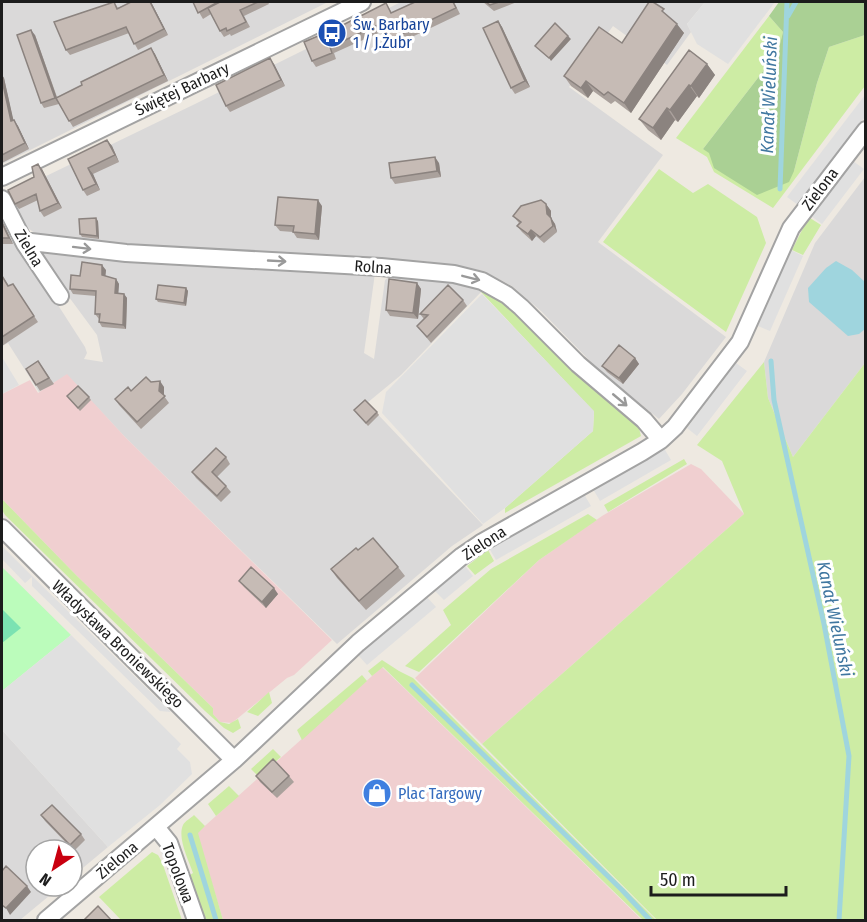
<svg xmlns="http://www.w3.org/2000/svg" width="867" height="922" font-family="'Fira Sans Condensed',sans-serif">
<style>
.residential{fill:#dad9d9}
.commercial{fill:#f0cfd0}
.grass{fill:#cdeca4}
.forest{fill:#aad094}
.park{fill:#bbfcbb}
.pitch{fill:#7be2b2}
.parking{fill:#e0e0e0}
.water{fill:#9fd5de}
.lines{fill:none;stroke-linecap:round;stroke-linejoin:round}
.stream{stroke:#9fd5de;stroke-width:5}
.street-casing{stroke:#a3a3a3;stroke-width:20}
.street{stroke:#fff;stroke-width:16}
.wall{fill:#aaa19c}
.shaded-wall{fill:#8b837f}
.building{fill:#c6bbb5;stroke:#8b837f;stroke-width:1.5}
.oneway{stroke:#999}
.labels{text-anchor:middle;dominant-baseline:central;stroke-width:6;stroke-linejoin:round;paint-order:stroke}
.transit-label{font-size:16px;fill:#164399;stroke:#fff;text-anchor:start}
.street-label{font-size:16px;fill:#1c1c1c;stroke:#fff}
.shop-label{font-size:16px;fill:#366cbe;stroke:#fff;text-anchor:start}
.water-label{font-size:18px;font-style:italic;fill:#4077a0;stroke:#fff}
</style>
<rect width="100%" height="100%" fill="#eee9e1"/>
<path class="residential" d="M2,2h326l-326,162z
M401,2h304l-18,22 4,8 -24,33 -54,-39 -44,61 94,68 -65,87 128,95 -44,57 -23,25 -61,-50 -57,-58 -29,-25 -28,-15 -60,-10 -291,-14 -95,-12 -12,-8 -17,-33 186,-90z
M865,177v186l-72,94 -25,-59 -4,-36 51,-119z
M2,218l46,76 8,8 29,45 2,6 -3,6 19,3 -6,-27 -31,-42 -6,-13h-3l-22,-32 340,25 -11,80 10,6 11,-79 6,-5 63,6 29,9 -82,85 -34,28 116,122 -31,21 -115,98 -212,-207 -58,-62 -28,17 -31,-49 -6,3z
M2,730l106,117 -36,30v-27h-36v36h25l-41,34h-18z"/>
<path class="commercial" d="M67,374l58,63 207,203 -38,35 -7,3 -55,45 -12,-1 -7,-8v-6l-137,-133 -74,-76v-105l28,-14 8,13z
M691,464l10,5 43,45 -262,230 -67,-66 124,-118 63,-44z
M382,667l19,18 241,235h-419l-26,-87z"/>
<path class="grass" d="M769,16l14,16 -5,20 -75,97 91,22 23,-88 12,-36 36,-12v51l-92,122 -59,-36 -7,-15 -31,-19z
M659,169l34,24 15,-9 49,33 9,26 -40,89 -123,-90z
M810,218l11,7 -18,30 -11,-5 10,-20z
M483,290l21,13 77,72 57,49 3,12 -136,77v-5l88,-77 1,-19 -113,-120z
M764,362l4,36 25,59 72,-94v557h-208l-175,-176 262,-230 -22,-53 -25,-16z
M684,459l3,5 -79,48 -4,-7z
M2,499l74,76 137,133v6l7,8 9,2 9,-5 3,9 -8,5 -9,-5 -19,-17 -200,-196 -3,-5z
M588,514l9,6 -58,40 -120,112 -14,-6 46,-41 -8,-15 48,-41z
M488,550l6,11 -19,14 -8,-9z
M382,660l17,11 14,7 243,242h-13l-260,-253 -11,9 -4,-5z
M362,675l5,6 -65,59 -5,-10z
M269,692l3,11 -14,13 -11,-4z
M273,749l8,8 -23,19 -7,-7z
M229,786l10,10 -23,20 -8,-12z
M194,815l11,11 -7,7 25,87h-18l-15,-45 3,-2c-4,-12 -16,-35 -10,-48 2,-4 8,-7 11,-10z
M152,852l6,3 4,7 20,58h-61l-22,-23z"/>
<path class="forest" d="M779,2h86v33l-36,12 -12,36 -23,88 -5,11 -32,13 -43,-27 -5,-15 -6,-4 75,-97 5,-20 -14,-16z"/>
<path class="park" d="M2,567l69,68 -69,56z"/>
<path class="pitch" d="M2,609l19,19 -19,15z"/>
<path class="parking" d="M705,2h70l-47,62 -31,-20 -10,-20z
M865,95v22l-67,88 -11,-8z
M853,161l11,8 -42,55 -11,-8z
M791,250l12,6 -33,75 -12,-5z
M482,294l112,117 -1,20 -88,77 -22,16 -101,-111 4,-21z
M2,357l17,28 -17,9z
M736,363l11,8 -50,65 -10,-8z
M664,448l7,12 -71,41 -7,-12z
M584,494l7,12 -95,54 -7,-12z
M2,546l30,30 139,136 -11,-1 -128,-125v-9l-7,6 -23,-24z
M465,566l8,10 -29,24 -9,-9z
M427,597l9,10 -69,58 -9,-10z
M71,635l110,109 -4,5 13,13 2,12 -32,31 -52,42 -106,-117v-39z"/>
<path class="water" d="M836,261l16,9 13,12v47l-6,5 -11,2 -39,-34 -1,-14 18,-20z"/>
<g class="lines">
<path class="stream" d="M788,16l8,-14
M780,189l7,-187
M771,361l3,39 50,224 25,132 -10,164
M412,685l210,205 28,30
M190,835l26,85"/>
<g class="street-casing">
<path id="street" d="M2,177l360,-175
M2,199l23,45 35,52
M25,244l6,-2 95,11 255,14 73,7 28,7 25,14 14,12 57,57 66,56 17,20
M2,528l232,232
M156,827l13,16 27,77
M46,920l188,-160 124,-117 104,-87 19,-13 161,-91 19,-12 14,-13 65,-85 51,-114 75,-98"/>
</g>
<use href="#street" class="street"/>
</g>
<path class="wall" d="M114,2l4,6 13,-6h20l17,33 -30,15 -9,-17 -59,22 -4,-5z
M193,2h75l1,2 -25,12 6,11 -19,9 -1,-2 -6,3 -4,-6 -9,-17 -8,5z
M415,2h39l6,12 -69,33 -4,-6 -4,-10 -49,22 2,6 -20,8 -4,-6 25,-33 49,-25 6,10z
M483,2h34l-23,9z
M670,18l14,15 -53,80 -16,-12 -4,3 -18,-13 -5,7 -17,-12 -7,-10 58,-33z
M498,21l4,6 28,60 -15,7 -4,-6z
M35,35l22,62 25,-12 69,-37 4,6 13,27 -95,46 -14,-23 -15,4 -3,-5z
M274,64l11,22 -55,26 -4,-6z
M707,64l8,11 -16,23 -2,-2 -19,26 -3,-2 -14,20 -13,-10 -9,-11z
M2,75l2,3 9,42 5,6 11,23 -27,14z
M107,140l5,6 7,16 -26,12 7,16 -13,6 -4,-6 -15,-31z
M439,163l2,14 -46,7 -4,-6z
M42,169l20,39 -18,9 -4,-6 -2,-11 -19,9 -4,-5z
M546,204l5,7v7l4,6 2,8 -13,11 -8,-7 -4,5 -10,-9 -5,-6 2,-3 -6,-7z
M322,206l-3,34 -22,-2 -4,-6 -13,-1 -5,-6z
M2,221l11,23h-11z
M98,221l1,18 -17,-2 -2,-3z
M106,270l-1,6 11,3 3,5 -1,9 6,1 3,4 -1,31 -24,-2 -3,-5v-3l-4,-5 1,-18 -23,-2 -3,-5 10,-13z
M2,275l7,11 4,-2 25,38 -36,24z
M417,283l4,6 -3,30 -28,-3 -4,-6z
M186,288l2,3 -2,15 -28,-4 -2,-3z
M463,300l4,6 -36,37 -14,-17 7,-7 -4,-5z
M635,358l4,6 -16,20 -16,-12 -5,-6z
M38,361l16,23 -14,7 -14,-22z
M151,382l13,5v9l5,7 -28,26 -22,-24 -4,-6z
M67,396l22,1 2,3 -11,11z
M354,410l23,2 2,3 -11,11z
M226,457l4,7 -13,13 9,9 5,6 -10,10 -25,-24 -4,-6z
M358,550l40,17 7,9 -39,34 -29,-32 -6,-9z
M239,581l39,13 -12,14 -22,-21z
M256,776h33l5,6 -17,16 -17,-16z
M41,815l40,19 4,6 -11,11 -29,-30z"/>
<path class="shaded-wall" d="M150,2h1l17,33 -4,-6z
M498,21l4,6 28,60 -5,-6z
M677,24l7,9 -53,80 -7,-10z
M31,30l4,5 24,69 -4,-6z
M568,36l3,3 -20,22 -2,-3z
M151,48l4,6 13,27 -4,-6z
M270,58l4,6 11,22 -4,-6z
M707,64l8,11 -16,23 -8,-12z
M2,75l2,3 11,49 -4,-6 -9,-41z
M586,81l7,10 -5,7 -7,-10z
M689,85l8,11 -19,26 -8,-12z
M667,108l8,12 -14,20 -8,-12z
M14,120l4,6 11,23 -4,-6z
M107,140l5,6 7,16 -4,-7z
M435,157l4,6 2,14 -4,-6z
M38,164l4,5 20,39 -4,-5z
M88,168l5,6 7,16 -4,-6z
M318,200l4,6 -3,34 -4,-6z
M546,204l5,7v7l4,6 2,8 -10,-18z
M96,218l2,3 1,18 -2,-3z
M2,221l11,23 -4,-6 -7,-15z
M531,230l5,6 -4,5 -4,-7z
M102,265l4,5 -1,10 -3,-5z
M116,279l3,5 -1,14 -3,-5z
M417,283l4,6 -3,30 -5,-6z
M186,288l2,3 -2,15 -2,-3z
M124,294l3,4 -1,31 -3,-4z
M635,358l4,6 -16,20 -4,-6z
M160,381l4,6v10l-5,-6z
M274,588l4,6 -12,14 -4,-6z
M27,886l4,6 -21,23 -4,-7z"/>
<path class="building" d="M114,2l3,7 14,-7h19l14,27 -30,15 -8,-17 -60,23 -12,-28z
M193,2h25l-20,11z
M220,2h38l-18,8 6,12 -19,9 -1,-3 -6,3 -12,-23z
M415,2h38l3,6 -69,33 -7,-17 -50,23 2,6 -20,8 -8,-19 33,-14 49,-25 5,10z
M486,2h13l-9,3z
M649,2h4l11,7 -2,2 15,13 -53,79 -16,-11 -4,3 -18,-14 -5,7 -17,-12 35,-49 23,16z
M498,21l27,60 -14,7 -28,-60z
M555,23l13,13 -19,22 -14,-12z
M31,30l24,68 -14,5 -24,-68z
M151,48l13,27 -95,46 -13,-23 26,-13 -1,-3z
M689,50l18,14 -16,22 -2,-1 -19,25 -3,-2 -14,20 -14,-9z
M270,58l11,22 -55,26 -10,-21z
M2,80l9,41 3,-1 11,23 -23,12z
M107,140l8,15 -27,13 8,16 -13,6 -15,-31z
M435,157l2,14 -46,7 -2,-15z
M38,164l20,39 -18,8 -4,-17 -21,10 -7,-14 26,-13 -2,-10z
M278,197l40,3 -3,34 -22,-2 1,-6 -19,-1z
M541,200l5,4 1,10 4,4 2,8 -13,11 -9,-7 -3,4 -11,-8 4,-4 -8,-6 8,-10z
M96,218l1,18 -17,-2 -1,-15z
M2,223l7,15h-7z
M82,262l20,3v10l14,4 -1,14 9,1 -1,31 -24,-3 1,-8h-5l1,-23 -26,-2 1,-14 9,1z
M2,276l6,10 5,-2 21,32 -32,21z
M389,279l28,4 -4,30 -27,-3z
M158,285l28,3 -2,15 -28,-4z
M448,285l15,15 -36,37 -10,-11 11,-11 -8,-1z
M619,345l16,13 -16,20 -17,-12z
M38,361l11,17 -13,7 -10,-16z
M146,377l5,5 9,-1 -1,10 6,5 -28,26 -22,-23 13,-12 3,4z
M78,386l11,11 -11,11 -11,-12z
M365,400l12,12 -11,11 -12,-13z
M216,448l10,9 -14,15 14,14 -9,10 -25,-24z
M373,538l25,29 -39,34 -28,-32 25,-21 2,2z
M251,567l23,21 -12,14 -23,-21z
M273,759l16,17 -17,16 -16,-16z
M52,805l29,29 -11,11 -29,-30z
M6,866l21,20 -21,22 -4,-3v-34z
M98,906l14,15h-29z"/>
<defs><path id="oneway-shaft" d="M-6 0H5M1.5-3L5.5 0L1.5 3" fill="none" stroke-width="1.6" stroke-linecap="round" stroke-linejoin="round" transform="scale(1.5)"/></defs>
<g class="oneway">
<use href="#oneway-shaft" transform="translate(82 248) rotate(7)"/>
<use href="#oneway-shaft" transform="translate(277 261) rotate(3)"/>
<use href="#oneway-shaft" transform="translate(471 278) rotate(14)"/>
<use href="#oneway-shaft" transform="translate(620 400) rotate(40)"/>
</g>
<defs>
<g id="bus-disc" transform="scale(1.5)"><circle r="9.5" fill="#1a4fb4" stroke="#fff"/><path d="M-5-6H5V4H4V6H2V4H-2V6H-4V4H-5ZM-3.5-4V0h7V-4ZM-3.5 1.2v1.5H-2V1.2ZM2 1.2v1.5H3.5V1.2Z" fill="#fff"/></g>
<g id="shop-disc" transform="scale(1.5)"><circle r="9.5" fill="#3f7fe0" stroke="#fff"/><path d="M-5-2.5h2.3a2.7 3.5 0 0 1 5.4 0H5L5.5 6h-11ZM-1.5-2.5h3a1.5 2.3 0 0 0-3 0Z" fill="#fff"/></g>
</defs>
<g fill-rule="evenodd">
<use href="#bus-disc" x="332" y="33"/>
<use href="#shop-disc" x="377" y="793"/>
</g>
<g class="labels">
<g class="transit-label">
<text x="353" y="24">Św. Barbary<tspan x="353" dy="18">1 / J.Żubr</tspan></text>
</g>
<g class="street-label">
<text transform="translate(182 89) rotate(-26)">Świętej Barbary</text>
<text transform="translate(820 189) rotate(-53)">Zielona</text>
<text transform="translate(29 248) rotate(59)">Zielna</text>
<text transform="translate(373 267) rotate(4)">Rolna</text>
<text transform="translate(484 543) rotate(-33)">Zielona</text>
<text transform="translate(118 644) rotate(44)">Władysława Broniewskiego</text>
<text transform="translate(117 860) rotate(-40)">Zielona</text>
<text transform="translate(178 873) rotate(69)">Topolowa</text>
</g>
<g class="shop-label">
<text x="398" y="793">Plac Targowy</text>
</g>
<g class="water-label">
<text transform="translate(769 95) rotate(-88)">Kanał Wieluński</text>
<text transform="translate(835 619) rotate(78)">Kanał Wieluński</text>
</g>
</g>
<rect width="867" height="922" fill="none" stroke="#1c1c1c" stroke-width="6"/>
<g transform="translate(54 868) rotate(216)"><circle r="28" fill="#ffffff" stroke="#a4a4a4" stroke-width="1.5"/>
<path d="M0-4.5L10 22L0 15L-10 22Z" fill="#c9000f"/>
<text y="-9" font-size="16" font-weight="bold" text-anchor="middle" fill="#1c1c1c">N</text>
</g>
<path d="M651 886v9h135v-9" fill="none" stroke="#1c1c1c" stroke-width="3"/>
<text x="660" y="886" font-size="18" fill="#1c1c1c" stroke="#ffffff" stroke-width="4.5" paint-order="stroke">50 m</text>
</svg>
